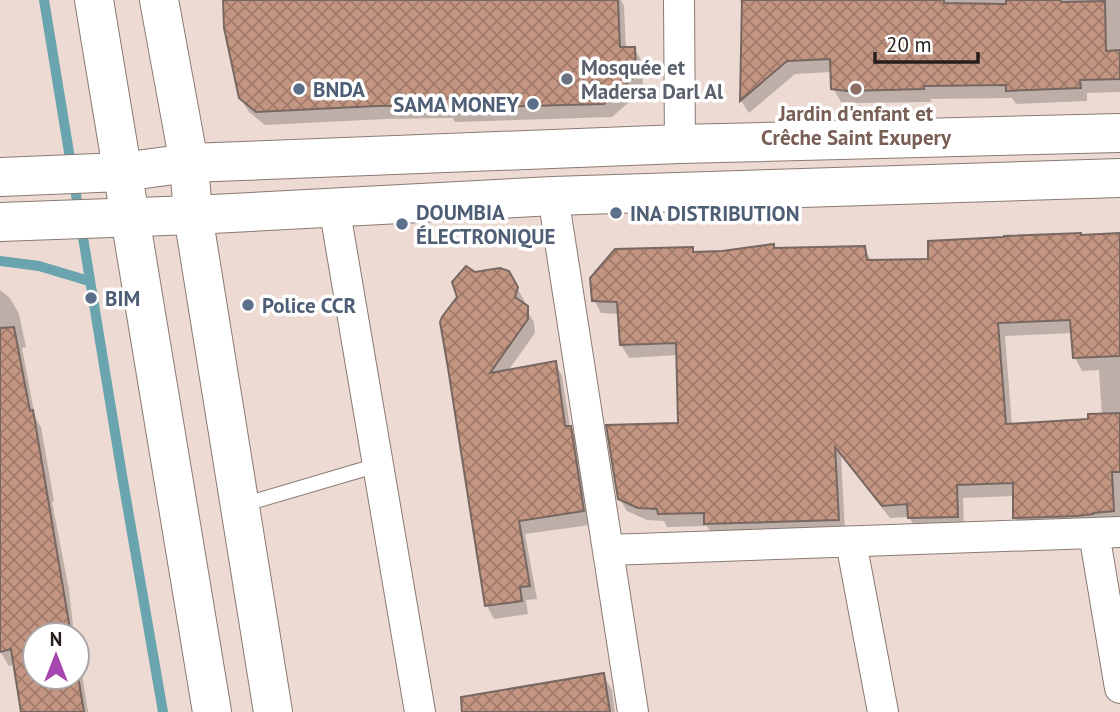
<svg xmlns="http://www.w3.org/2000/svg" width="1120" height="712" font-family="'PT Sans',sans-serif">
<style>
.shadow{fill:#0003;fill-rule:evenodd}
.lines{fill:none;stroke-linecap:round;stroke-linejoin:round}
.stream{stroke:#6aa4ae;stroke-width:10}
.building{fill:url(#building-cross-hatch);stroke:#776760;stroke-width:2}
.lane-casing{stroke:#8a7a73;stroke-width:16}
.street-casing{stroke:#8a7a73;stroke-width:32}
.primary-casing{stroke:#8a7a73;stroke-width:40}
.highway-casing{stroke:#8a7a73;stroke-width:40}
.lane{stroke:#fff;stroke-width:14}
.street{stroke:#fff;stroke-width:30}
.primary{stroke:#fff;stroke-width:38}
.highway{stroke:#fff;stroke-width:38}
.worship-dot{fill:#6b7280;stroke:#fff;stroke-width:2.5}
.service-dot{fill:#5c6f8a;stroke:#fff;stroke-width:2.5}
.education-dot{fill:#8d6e63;stroke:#fff;stroke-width:2.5}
.labels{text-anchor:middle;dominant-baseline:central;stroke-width:7;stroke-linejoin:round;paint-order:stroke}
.worship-label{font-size:21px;font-weight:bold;fill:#5b616d;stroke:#fff;text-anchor:start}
.service-label{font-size:21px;font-weight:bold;fill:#4e5e75;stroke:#fff;text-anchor:start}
.education-label{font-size:21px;font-weight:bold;fill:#785e54;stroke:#fff}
</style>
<defs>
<pattern id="building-cross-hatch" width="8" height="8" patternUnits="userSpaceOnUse" patternTransform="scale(1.75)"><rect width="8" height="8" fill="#c49682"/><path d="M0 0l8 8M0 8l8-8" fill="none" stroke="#9f7a6a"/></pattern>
</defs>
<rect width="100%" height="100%" fill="#eddbd3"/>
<path class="shadow" d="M225,0h396l3,6 2,43 8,-1 8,14 1,28 -31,27 -157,5 -2,-4 -67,1 -121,6 -16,-13 -9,-15z
M740,0h380v92l-33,1v8l-71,3 -4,-6 -81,1v3l-76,1 -14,-1 -8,-14 -1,-16 -37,2 -46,39 -8,-12 3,-91z
M1120,235v289l-98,7 -7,-13v-22l-52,2 1,31 -47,2 -8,-14 -19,1 -49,-62 4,76 -132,4 -6,-10 -40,1 -3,-6 -17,-1 -20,-9 -8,-13 61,-74 -2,-69 -49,3 -8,-13 -2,-31 -18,-1 -7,-13 98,-51 3,4h27l51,-7 2,4 89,-2 8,14 57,-1zM1073,333l2,25 7,13 17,-1 3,46 -12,5 -78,5 -7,-90z
M508,272l17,30 -2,3 11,17 1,11 -27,38 47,-8 7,13 8,51 8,14 12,84 -65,9 12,65 -11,1 2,14 -34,5 -7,-13 -12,-333z
M0,290l10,8 9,16 7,33 -4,1 13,69 6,10 13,74 -2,1 17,88 5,45h-39v42h42v-26l2,4 9,57h-70l5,-1 -7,-47 -7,2 -9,-15z
M603,675l9,15 3,22h-109z"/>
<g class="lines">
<path class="stream" d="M44,0l79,481 40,231
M0,261l39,5 50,15"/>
</g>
<path class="building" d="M223,0h395l2,47h15l1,28 -32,29 -159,4v-3l-68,1 -121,6 -17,-14 -15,-70z
M742,0h202v3l62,1v-4h55v2l44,-1 1,50 14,-1v29l-40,1 1,8 -75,3v-6l-82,1v3l-77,2 -16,-2 -1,-30 -43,2 -47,40z
M1081,233v2l39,-2v123l-47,2 -3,-38 -72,3 8,101 82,-5v-5l32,-1v59h-8l2,39 -21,2v1l-16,2 -64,2v-35l-56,2 1,32 -50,1 -1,-14 -25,2 -47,-59 4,73 -135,4v-11l-46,1 -1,-5 -19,-1 -20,-9 -12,-74 72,-2 -2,-80 -56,2 -3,-43 -25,-1 -2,-23 25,-29 78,-2v5l29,-1 52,-7v4l91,-2 2,14 61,-1v-18l76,-4v-1z
M466,266l9,6 25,-4 9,3 9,16 -3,10 13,9v13l-38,54 66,-12 9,65h6l13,85 -65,10 11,65 -10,1 2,14 -37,5 -37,-238 -8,-46 2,-5 15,-20 -5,-15z
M14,327l16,84 3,-1 38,225h-36v42h42v-7l7,42h-63l-10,-63 -11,3v-324z
M604,673l6,39h-148l-1,-15z"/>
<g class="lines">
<g class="lane-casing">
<path id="lane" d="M242,505l136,-40"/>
</g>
<g class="street-casing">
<path id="street" d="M679,0l1,144
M553,196l80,516
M334,206l86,506
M1094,533l26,155
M851,542l32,170
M608,550l512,-18"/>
</g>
<g class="primary-casing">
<path id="primary" d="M0,177l122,-5 67,-9 491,-19 440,-11
M0,222l193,-7 360,-19 567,-18"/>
</g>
<g class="highway-casing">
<path id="highway" d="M94,0l118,712
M159,0l30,163 4,52 80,497"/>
</g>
<use href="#lane" class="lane"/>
<use href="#street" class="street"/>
<use href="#primary" class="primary"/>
<use href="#highway" class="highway"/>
</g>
<circle class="worship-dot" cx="567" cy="79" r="7"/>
<g class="service-dot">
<circle cx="299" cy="89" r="7"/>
<circle cx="533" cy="104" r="7"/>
<circle cx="616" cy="213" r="7"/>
<circle cx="402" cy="224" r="7"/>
<circle cx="91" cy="298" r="7"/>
<circle cx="248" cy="305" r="7"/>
</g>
<circle class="education-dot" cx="856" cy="89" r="7"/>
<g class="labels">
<g class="worship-label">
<text x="581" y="67">Mosquée et<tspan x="581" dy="24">Madersa Darl Al</tspan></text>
</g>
<g class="service-label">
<text x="313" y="89">BNDA</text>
<text x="519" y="104" text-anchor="end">SAMA MONEY</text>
<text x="416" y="212">DOUMBIA<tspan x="416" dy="24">ÉLECTRONIQUE</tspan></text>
<text x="630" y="213">INA DISTRIBUTION</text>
<text x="105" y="298">BIM</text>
<text x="262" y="305">Police CCR</text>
</g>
<g class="education-label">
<text x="856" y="113">Jardin d'enfant et<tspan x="856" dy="24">Crêche Saint Exupery</tspan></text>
</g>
</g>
<g transform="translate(56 656)"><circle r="33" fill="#ffffff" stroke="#a8a5a4" stroke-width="2"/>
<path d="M0-5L12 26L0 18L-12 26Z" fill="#a746ae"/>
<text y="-10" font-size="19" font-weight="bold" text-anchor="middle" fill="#261f1c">N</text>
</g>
<path d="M875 52v10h103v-10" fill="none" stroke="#261f1c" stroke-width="3.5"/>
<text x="886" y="52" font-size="21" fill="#261f1c" stroke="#ffffff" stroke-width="5" paint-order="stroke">20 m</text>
</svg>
